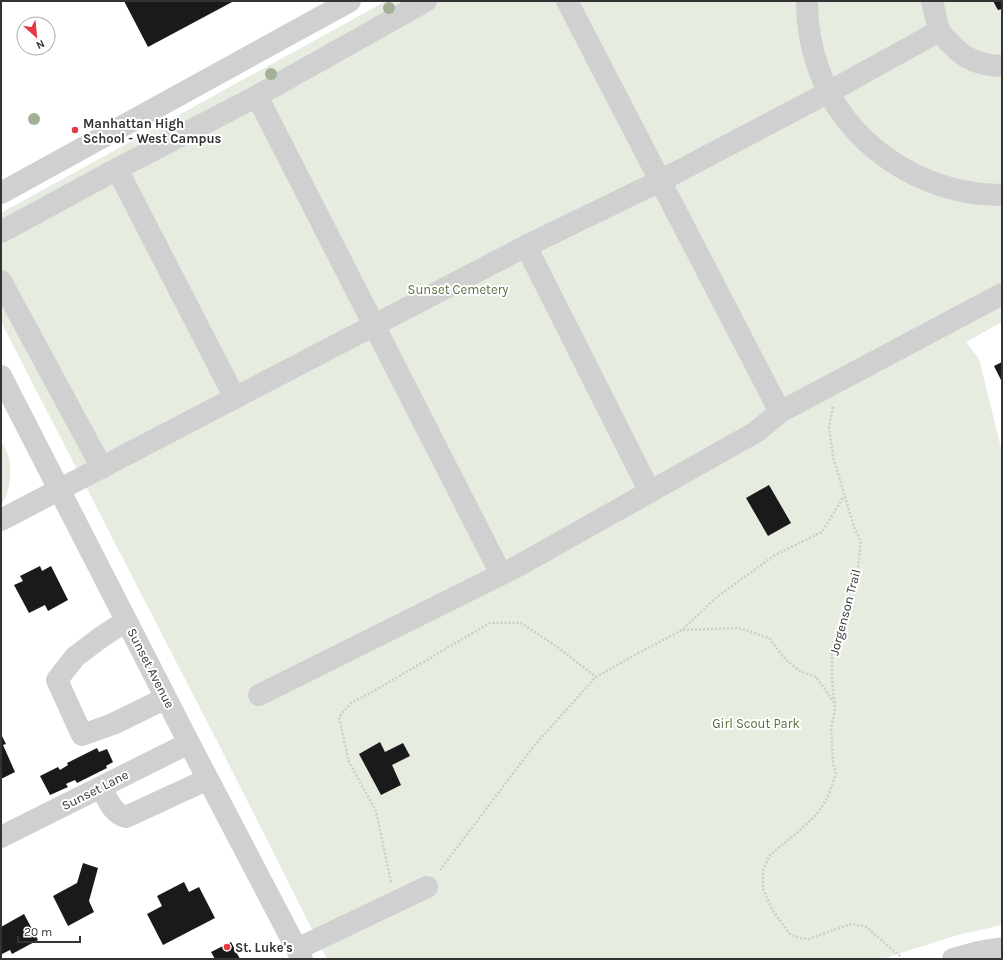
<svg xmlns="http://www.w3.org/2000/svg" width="1003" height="960" font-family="Karla,sans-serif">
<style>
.green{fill:#e6ecdf}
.building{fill:#1a1a1a}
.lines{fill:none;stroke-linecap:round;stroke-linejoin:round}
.path{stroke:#cdcdcd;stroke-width:2.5;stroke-dasharray:2 2;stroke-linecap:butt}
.minor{stroke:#d0d0d0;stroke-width:22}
.tree{fill:#a2b095}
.poi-dot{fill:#e63946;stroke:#fff;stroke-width:1.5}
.labels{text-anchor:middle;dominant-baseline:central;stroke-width:4;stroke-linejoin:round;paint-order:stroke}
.poi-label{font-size:13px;font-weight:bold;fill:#333;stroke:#fff;text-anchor:start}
.park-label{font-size:13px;fill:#56703f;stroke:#fff}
.street-label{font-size:13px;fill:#333;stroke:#fff}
</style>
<rect width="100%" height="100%" fill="#fff"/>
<path class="green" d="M386,1h616v321l-36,20 13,17 23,93v473l-44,10 -76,24h-555l-109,-216 -217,-421v-109z
M1,441c3,5 7,12 8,17 3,14 1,35 -8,47z"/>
<path class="building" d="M124,1h110l-86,46z
M993,1h9v8l-4,1z
M1002,362v20l-8,-16z
M769,485l22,38 -23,13 -22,-38z
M40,566l2,5 9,-5 17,34 -20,11 -3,-6 -16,8 -15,-28 9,-4 -3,-5z
M1,734l5,10 -3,1 12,27 -14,7z
M380,742l5,10 18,-9 7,13 -18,9 9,20 -20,10 -22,-41z
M97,748l2,4 8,-3 6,13 -7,4 1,2 -30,15 -2,-3 -7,3 -2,1 2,3 -18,8 -10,-19 18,-9 2,3 8,-5 -1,-2z
M83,863l15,5 -9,33 5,11 -26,14 -15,-30 24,-13z
M184,882l5,10 10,-5 16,31 -52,27 -16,-31 15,-8 -5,-10z
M24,914l14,26 -26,14 -2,-4 -8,4 -1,-27z
M231,942l9,17h-25l-4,-7z"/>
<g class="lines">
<path class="path" d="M833,407l-4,20 4,30 22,73 6,11 -4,35 -9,19 -16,59v27l3,23 -1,11 -3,12 2,36 3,11 -7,20 -6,11 -8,11 -17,16 -28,23 -7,15v19l10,22 17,23 9,4 10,1 42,-15 14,2 36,31
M683,630l56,-2 30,10 17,22 14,11 16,6 18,25
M440,870l93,-123 63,-70 35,-20 51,-27 35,-33 58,-42 47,-23 22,-36
M391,882l-15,-71 -27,-49 -10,-45 12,-14 21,-11 118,-69h31l35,23 40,31"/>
<path class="minor" d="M567,1l213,411
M807,1c0,23 3,44 11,66 25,76 104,129 184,128
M939,31c19,23 32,34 63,35
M257,96l244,478
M117,169l118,229
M1,193l349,-192
M1,232l116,-63 140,-73 169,-95
M526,246l124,246
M1,281l101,187
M1,376l188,367 113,216
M1,520l525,-274 134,-65 169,-89 110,-61 -7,-30
M126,621l-26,17 -25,19 -18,23 25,55 31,-11 53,-26
M259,695l259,-129 238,-134 24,-20 222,-118
M101,787c7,13 11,26 25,30l82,-38
M1,837l188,-94
M297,949l130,-62
M953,959l25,-7 24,-4"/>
</g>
<g class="tree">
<circle cx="389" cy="8" r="6"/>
<circle cx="271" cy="74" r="6"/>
<circle cx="34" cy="119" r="6"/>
</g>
<g class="poi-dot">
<circle cx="75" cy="130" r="4"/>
<circle cx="227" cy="947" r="4"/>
</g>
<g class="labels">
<g class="poi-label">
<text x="83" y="123">Manhattan High<tspan x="83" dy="15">School - West Campus</tspan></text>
<text x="235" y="947">St. Luke's</text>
</g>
<g class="park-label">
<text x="458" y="289">Sunset Cemetery</text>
<text x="756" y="723">Girl Scout Park</text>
</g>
<g class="street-label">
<text transform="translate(845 612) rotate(-75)">Jorgenson Trail</text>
<text transform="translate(151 668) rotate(63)">Sunset Avenue</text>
<text transform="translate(95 790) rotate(-27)">Sunset Lane</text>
</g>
</g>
<rect width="1003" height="960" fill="none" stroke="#333333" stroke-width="4"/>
<g transform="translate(36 36) rotate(153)"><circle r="19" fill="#ffffff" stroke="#adadad"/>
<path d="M0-3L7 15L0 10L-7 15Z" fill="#e63946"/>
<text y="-6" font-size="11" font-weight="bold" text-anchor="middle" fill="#333333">N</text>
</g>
<path d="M18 936v6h62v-6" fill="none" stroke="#333333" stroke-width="2"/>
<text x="24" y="936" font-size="12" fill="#333333" stroke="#ffffff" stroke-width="3" paint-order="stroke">20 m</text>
</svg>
